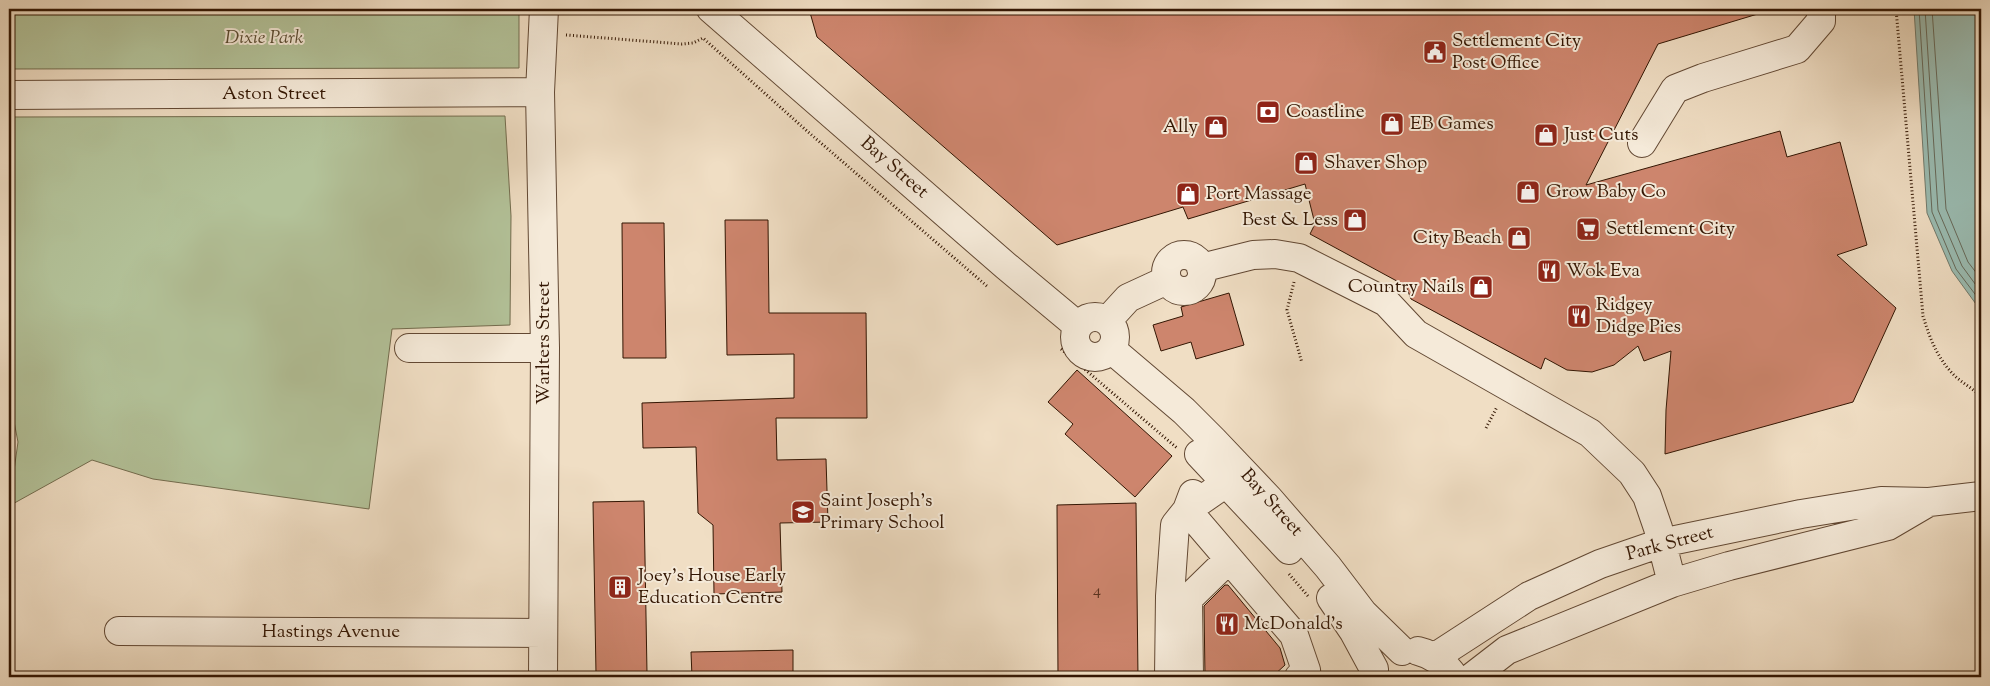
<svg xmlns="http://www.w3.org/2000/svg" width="1990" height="686" font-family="'Sorts Mill Goudy',serif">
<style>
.green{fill:#b3c299;stroke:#736c4e}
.water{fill:#9abcb2;stroke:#717a6c}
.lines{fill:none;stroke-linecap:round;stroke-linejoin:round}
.shore{stroke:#66695a;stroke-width:1}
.building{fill:#cd856d;stroke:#331603}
.minor-casing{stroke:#624833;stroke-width:30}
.path{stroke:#331603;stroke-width:3;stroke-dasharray:1 2.5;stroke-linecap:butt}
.minor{stroke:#f5ead9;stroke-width:28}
.labels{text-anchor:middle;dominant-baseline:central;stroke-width:4;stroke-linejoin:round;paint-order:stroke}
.number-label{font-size:16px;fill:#5a321e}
.park-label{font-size:19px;font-style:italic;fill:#594a30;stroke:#f5ead9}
.poi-label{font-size:19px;fill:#331603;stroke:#f5ead9;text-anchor:start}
.street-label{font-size:19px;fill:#331603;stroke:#f5ead9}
</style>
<rect width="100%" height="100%" fill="#f0dec4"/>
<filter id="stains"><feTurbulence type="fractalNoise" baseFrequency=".004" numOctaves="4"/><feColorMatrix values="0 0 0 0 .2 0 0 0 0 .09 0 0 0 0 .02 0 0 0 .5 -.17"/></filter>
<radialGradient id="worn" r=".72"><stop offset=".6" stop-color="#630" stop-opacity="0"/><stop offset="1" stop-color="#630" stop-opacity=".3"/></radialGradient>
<path class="green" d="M9,9h510v59l-510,1z
M505,116l6,100 -1,109 -118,4 -23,180 -216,-30 -61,-19 -83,46 9,-64 -9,-46v-279z"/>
<path class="water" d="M1914,9h67v302l-29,-40 -25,-58z"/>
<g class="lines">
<path class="shore" d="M1919,9l13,203 24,57 25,33
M1925,9l13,201 24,56 19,26
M1932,9l14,200 22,53 13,17"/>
</g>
<path class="building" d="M809,9h952v4l-103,31 -72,141 194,-54 7,26 53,-15 27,103 -30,10 59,53 -43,94 -188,52 1,-44 5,-59 -27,10 -6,-15 -24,19 -22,7 -25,-2 -22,-12 -4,11 -130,-70 -5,-13 -96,-52 5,-10 -10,-40 -117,35 -5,-12 -126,38 -240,-208z
M725,220h43l1,93h97l1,105h-91l1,42 49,-1 2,63 -48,1 2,69 -68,2 -1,-69 -15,-12 -2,-66 -53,1 -1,-45 152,-5v-44l-67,1z
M622,223h42l2,135h-43z
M1229,293l15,52 -48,14 -5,-17 -30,9 -8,-26 30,-9 -2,-9z
M1077,370l95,86 -37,41 -70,-63 8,-10 -25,-22z
M644,501l3,172 -51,1 -3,-172z
M1136,503l2,174h-80l-1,-172z
M1225,585h3l52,63 5,17 -13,12h-67l-1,-71z
M793,650v27h-101l-1,-25z"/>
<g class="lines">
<g class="minor-casing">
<path id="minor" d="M711,9l295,257 72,60
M9,95l531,-3
M1642,143l33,-54 28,-11 94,-29 24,-28v-12
M1166 273a18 18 0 1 1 36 0a18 18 0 1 1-36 0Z
M1201,268l52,-13 22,-1 24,4 87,44 30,32 174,99 42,40 15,23 11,32 14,55
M1075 337a20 20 0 1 1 40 0a20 20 0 1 1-40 0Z
M1107,321l21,-23 39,-18
M409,348h136
M1111,349l73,62 29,29 56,59 59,68 35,46 39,38
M1199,454l90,96
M1226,483l-39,27 107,125 12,35 -7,7
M1331,598l23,34 20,37
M119,631l424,2
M1418,651c16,4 27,12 36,26
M1435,657l94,-61 71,-32 61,-21 140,-29 80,-13 48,1 52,-6
M543,677l2,-329 -5,-256 4,-83
M1169,677l1,-81 5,-71 12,-15 6,-16
M1189,677l-1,-78 41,-40
M1472,677l35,-27 165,-67 57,-17 159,-40 41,-24"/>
</g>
<path class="path" d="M1896,9l27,307c7,23 15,44 33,61 8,7 17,12 25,19
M566,35l116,9 11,-1 10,-5 104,93 181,156
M1294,282l-7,28 15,53
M1061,349l116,99
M1486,428l11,-21
M1289,574l19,22"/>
<use href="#minor" class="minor"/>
</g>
<defs>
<g id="civic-square" transform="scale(1.25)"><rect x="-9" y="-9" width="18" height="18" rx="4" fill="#8f2418" stroke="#f5ead9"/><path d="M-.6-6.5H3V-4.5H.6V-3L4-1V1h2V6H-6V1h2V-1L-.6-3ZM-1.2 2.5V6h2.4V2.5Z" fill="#fff"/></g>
<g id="bank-square" transform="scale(1.25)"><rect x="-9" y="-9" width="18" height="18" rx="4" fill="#8f2418" stroke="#f5ead9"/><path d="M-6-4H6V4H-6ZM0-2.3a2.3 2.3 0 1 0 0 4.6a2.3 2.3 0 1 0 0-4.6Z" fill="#fff"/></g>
<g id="shop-square" transform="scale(1.25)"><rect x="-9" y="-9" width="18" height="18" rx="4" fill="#8f2418" stroke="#f5ead9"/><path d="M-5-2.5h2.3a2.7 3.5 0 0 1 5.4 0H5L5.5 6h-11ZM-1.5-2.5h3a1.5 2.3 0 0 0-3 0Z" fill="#fff"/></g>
<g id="supermarket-square" transform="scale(1.25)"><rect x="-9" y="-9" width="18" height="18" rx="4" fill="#8f2418" stroke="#f5ead9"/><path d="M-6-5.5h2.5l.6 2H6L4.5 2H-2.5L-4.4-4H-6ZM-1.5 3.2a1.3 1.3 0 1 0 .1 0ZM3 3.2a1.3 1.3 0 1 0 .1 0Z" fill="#fff"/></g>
<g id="restaurant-square" transform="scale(1.25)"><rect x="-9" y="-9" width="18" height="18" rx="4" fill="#8f2418" stroke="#f5ead9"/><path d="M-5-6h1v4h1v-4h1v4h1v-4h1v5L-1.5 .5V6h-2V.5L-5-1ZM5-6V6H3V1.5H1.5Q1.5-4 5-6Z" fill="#fff"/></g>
<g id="school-square" transform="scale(1.25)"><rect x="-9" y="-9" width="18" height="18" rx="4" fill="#8f2418" stroke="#f5ead9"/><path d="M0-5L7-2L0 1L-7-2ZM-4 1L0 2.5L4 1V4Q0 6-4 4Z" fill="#fff"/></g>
<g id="building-square" transform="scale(1.25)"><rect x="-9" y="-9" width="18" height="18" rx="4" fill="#8f2418" stroke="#f5ead9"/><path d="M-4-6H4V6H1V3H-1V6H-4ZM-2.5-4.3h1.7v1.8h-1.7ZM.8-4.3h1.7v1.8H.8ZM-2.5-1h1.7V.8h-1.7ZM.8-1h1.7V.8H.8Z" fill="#fff"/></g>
</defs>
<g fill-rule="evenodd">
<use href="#civic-square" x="1435" y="52"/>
<use href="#bank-square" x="1268" y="112"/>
<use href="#shop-square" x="1392" y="124"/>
<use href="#shop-square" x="1216" y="127"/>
<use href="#shop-square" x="1546" y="135"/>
<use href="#shop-square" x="1306" y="163"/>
<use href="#shop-square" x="1528" y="192"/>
<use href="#shop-square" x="1188" y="194"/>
<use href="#shop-square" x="1355" y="220"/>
<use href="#supermarket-square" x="1588" y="229"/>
<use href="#shop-square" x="1519" y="238"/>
<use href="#restaurant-square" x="1549" y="271"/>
<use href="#shop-square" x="1481" y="287"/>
<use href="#restaurant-square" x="1579" y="316"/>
<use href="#school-square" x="803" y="512"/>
<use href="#building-square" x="620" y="587"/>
<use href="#restaurant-square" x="1227" y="624"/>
</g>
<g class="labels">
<g class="number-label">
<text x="1097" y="591">4</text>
</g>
<g class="park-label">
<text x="264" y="38">Dixie Park</text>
</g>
<g class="poi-label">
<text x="1452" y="41">Settlement City<tspan x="1452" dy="22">Post Office</tspan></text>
<text x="1286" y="112">Coastline</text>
<text x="1410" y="124">EB Games</text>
<text x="1198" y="127" text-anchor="end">Ally</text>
<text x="1564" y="135">Just Cuts</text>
<text x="1324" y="163">Shaver Shop</text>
<text x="1546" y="192">Grow Baby Co</text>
<text x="1206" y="194">Port Massage</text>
<text x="1338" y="220" text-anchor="end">Best &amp; Less</text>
<text x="1606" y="229">Settlement City</text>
<text x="1502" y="238" text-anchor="end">City Beach</text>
<text x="1566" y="271">Wok Eva</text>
<text x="1464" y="287" text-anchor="end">Country Nails</text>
<text x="1596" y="305">Ridgey<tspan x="1596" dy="22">Didge Pies</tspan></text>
<text x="820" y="501">Saint Joseph's<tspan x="820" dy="22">Primary School</tspan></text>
<text x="638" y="576">Joey's House Early<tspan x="638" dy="22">Education Centre</tspan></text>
<text x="1244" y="624">McDonald's</text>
</g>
<g class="street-label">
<text x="274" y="94">Aston Street</text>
<text transform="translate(894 168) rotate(41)">Bay Street</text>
<text transform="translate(544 343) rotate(-90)">Warlters Street</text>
<text transform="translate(1271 503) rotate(48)">Bay Street</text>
<text transform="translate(1670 544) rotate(-15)">Park Street</text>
<text x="331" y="632">Hastings Avenue</text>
</g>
</g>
<rect width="1990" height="686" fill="none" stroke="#f0dec4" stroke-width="30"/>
<rect x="10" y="10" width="1970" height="666" fill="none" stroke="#331603" stroke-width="2.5"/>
<rect x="15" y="15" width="1960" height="656" fill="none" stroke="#331603"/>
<rect width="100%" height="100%" filter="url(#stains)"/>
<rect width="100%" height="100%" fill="url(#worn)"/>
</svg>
